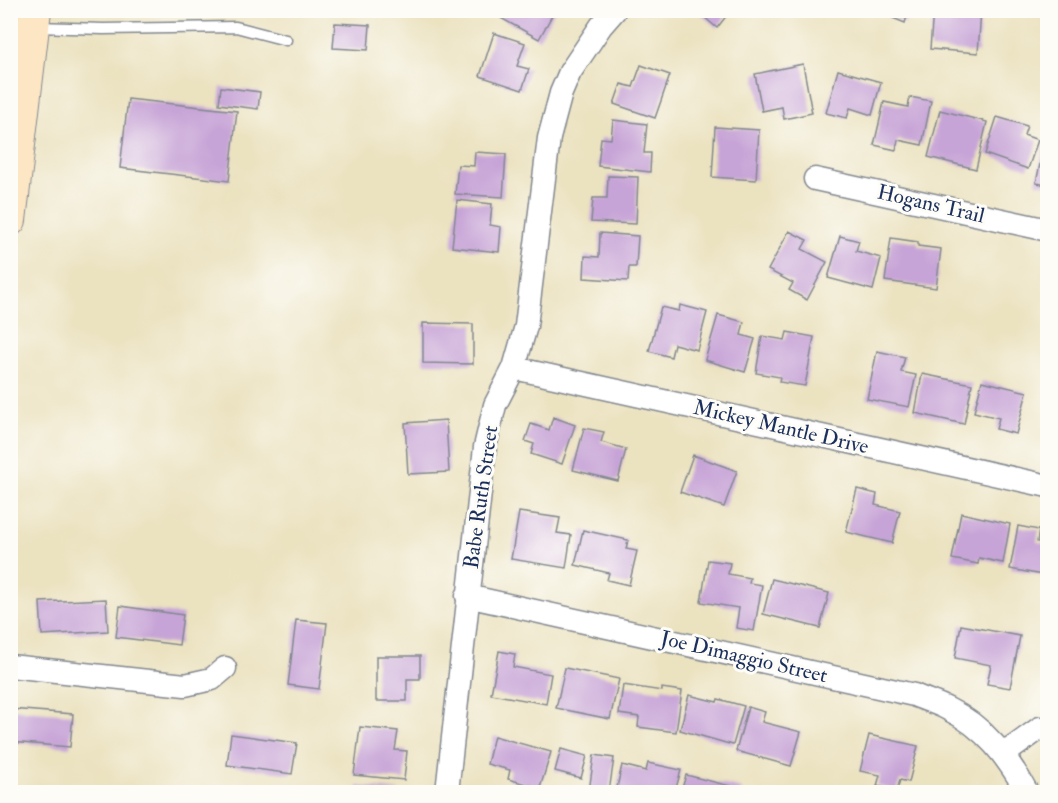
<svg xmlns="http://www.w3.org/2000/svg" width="1058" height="803" font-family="'IM FELL Double Pica',serif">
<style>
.building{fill:#c7a4d7}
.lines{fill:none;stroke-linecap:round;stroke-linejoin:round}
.service-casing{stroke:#83888f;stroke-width:13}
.minor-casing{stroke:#83888f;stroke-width:25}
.secondary-casing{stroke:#83888f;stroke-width:34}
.service{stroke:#fff;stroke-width:10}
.minor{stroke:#fff;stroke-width:22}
.secondary{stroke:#fce6c4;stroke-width:32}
.labels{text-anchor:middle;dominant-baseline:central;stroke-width:6;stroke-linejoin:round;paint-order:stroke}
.street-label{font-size:21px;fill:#1b2f5e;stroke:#fdfcf7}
</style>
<rect width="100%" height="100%" fill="#fdfcf7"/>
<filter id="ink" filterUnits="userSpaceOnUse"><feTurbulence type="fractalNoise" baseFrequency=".0167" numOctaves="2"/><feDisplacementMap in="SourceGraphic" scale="12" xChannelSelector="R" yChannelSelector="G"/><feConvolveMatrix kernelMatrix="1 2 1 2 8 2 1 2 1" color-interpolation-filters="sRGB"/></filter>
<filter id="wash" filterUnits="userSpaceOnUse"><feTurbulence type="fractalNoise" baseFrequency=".008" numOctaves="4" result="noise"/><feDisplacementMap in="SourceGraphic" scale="24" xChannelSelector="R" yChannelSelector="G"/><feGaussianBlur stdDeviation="1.35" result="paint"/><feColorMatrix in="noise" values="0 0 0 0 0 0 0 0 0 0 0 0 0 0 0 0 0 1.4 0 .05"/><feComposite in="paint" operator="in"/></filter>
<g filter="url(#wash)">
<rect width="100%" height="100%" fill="#ebe2c0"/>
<g id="blocks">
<path class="building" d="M501,10h54l-16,29 -42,-23z
M696,10h35l-14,18z
M873,10h36l-4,13z
M933,10h48l-3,43 -48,-4z
M335,23l35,2 -2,25 -35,-2z
M494,33l31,10 -8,23 12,3 -7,21 -42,-14z
M803,64l9,49 -28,6 -2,-12 -20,4 -7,-37z
M641,65l29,10 -15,43 -41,-14 7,-20 12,3z
M838,70l43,12 -9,33 -22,-7 -3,10 -21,-5z
M221,87l39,5 -2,17 -39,-5z
M910,97l21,4 -9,44 -24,-5 -2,10 -22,-5 10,-43 24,5z
M128,99l109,12 -8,70 -109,-13z
M940,110l47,12 -11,47 -48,-12z
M997,117l30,9 -3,9 14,5 -10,29 -43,-15z
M613,120l34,4 -3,29h7l-1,19 -52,-6 3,-28 10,1z
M715,127l44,3 -3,50 -44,-3z
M1045,140l3,1v44l-12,-2z
M475,152l31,2 -3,43 -48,-3 3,-29 16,1z
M608,176l30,1 -2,47 -45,-2 2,-24h14z
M457,200l35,4 -2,21 11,2 -2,25 -47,-5z
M789,231l18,9 -5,9 25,13 -20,38 -18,-10 4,-7 -25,-13z
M600,233l38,3 -2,31h-7l-1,14 -44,-3 1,-22 14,1z
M840,236l19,5 -3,10 25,7 -8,32 -45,-12z
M891,238l27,4v4l23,3 -5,39 -51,-7z
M680,305l27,7 -10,38 -23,-6 -3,13 -22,-6 12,-44 18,4z
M718,315l26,7 -3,13 14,4 -10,33 -40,-12z
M423,323l50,1v40l-50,-1z
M787,332l27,5 -9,49 -26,-4 1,-5 -24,-4 6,-37 23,4z
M877,351l28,6 -4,15 15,3 -7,32 -42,-8z
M922,374l50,10 -8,40 -49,-11z
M982,381l45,11 -11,42 -20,-5 3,-11 -25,-6z
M553,417l22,8 -13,39 -31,-10 3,-10 -9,-3 6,-17 18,6z
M446,420l3,52 -41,2 -3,-51z
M584,428l20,4 -3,10 25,7 -8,32 -45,-11z
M693,455l44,16 -13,36 -44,-15z
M857,489l20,5 -2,11 25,6 -8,32 -46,-11z
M519,512l41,6 -3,15 14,2 -5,33 -55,-9z
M961,513l49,11 -7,39 -24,-5 -1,6 -26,-5z
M1018,526l21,4 -2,12 11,2v32l-38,-7z
M583,530l45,10 -2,9 11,2 -8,34 -22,-5 2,-7 -34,-8z
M708,560l22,3 -2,11 22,4 -1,5 13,2 -8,46 -18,-3 3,-20 -38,-6z
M772,579l57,14 -9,35 -57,-14z
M106,599l2,32 -66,4 -2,-33z
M120,606l63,9 -4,30 -63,-8z
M296,620l31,3 -8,66 -31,-4z
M961,625l59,11 -10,52 -23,-4 4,-19 -36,-7z
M499,651l16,3 -2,13 38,7 -5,30 -55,-10z
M376,656h44v23h-13v22h-31z
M565,668l54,11 -9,40 -54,-11z
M623,685l39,6v-3l20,3 -6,41 -38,-5 1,-10 -20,-3z
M689,695l28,7 1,-3 26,7 -11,39 -53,-15z
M748,707l17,5 -3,10 39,10 -10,34 -55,-15z
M10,709l63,5 -3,33 -60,-5z
M360,727l38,4 -3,19 12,1 -3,29 -50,-5z
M231,734l66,9 -5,31 -65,-9z
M869,735l49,11 -9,36 -9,-2 -3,10 -20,-4 3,-11 -20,-4z
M494,736l57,16 -11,36 -32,-9 2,-9 -23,-6z
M561,749l26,7 -6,22 -26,-7z
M594,755l20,3 -5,34h-20z
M648,763l33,7 -6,22h-59l6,-27 24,6z
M686,775l56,14 -1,3h-60z
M358,786l41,5 -1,1h-40z"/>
</g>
</g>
<g filter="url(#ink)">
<use href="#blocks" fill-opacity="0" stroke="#83888f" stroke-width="1.5"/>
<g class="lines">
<g class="service-casing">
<path id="service" d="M37,27l66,2 133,-2 50,13"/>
</g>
<g class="minor-casing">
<path id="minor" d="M815,179l233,51
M514,368l534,118
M467,596l447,99c11,5 23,8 34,14 37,18 60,49 79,83
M10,666l175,19 27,-6 13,-11
M1004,754l36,-26
M447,792l38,-345 10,-42 19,-37 12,-42 23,-188 12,-45 9,-21 31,-46 14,-16"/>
</g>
<g class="secondary-casing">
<path id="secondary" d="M10,220l25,-210"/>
</g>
<use href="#service" class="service"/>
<use href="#minor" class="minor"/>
<use href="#secondary" class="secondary"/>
</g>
</g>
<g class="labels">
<g class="street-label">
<text transform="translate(931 204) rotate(13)">Hogans Trail</text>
<text transform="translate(781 427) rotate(13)">Mickey Mantle Drive</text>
<text transform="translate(481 497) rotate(-82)">Babe Ruth Street</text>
<text transform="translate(744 657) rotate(13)">Joe Dimaggio Street</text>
</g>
</g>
<rect width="1058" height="803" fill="none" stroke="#fdfcf7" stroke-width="36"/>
</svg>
